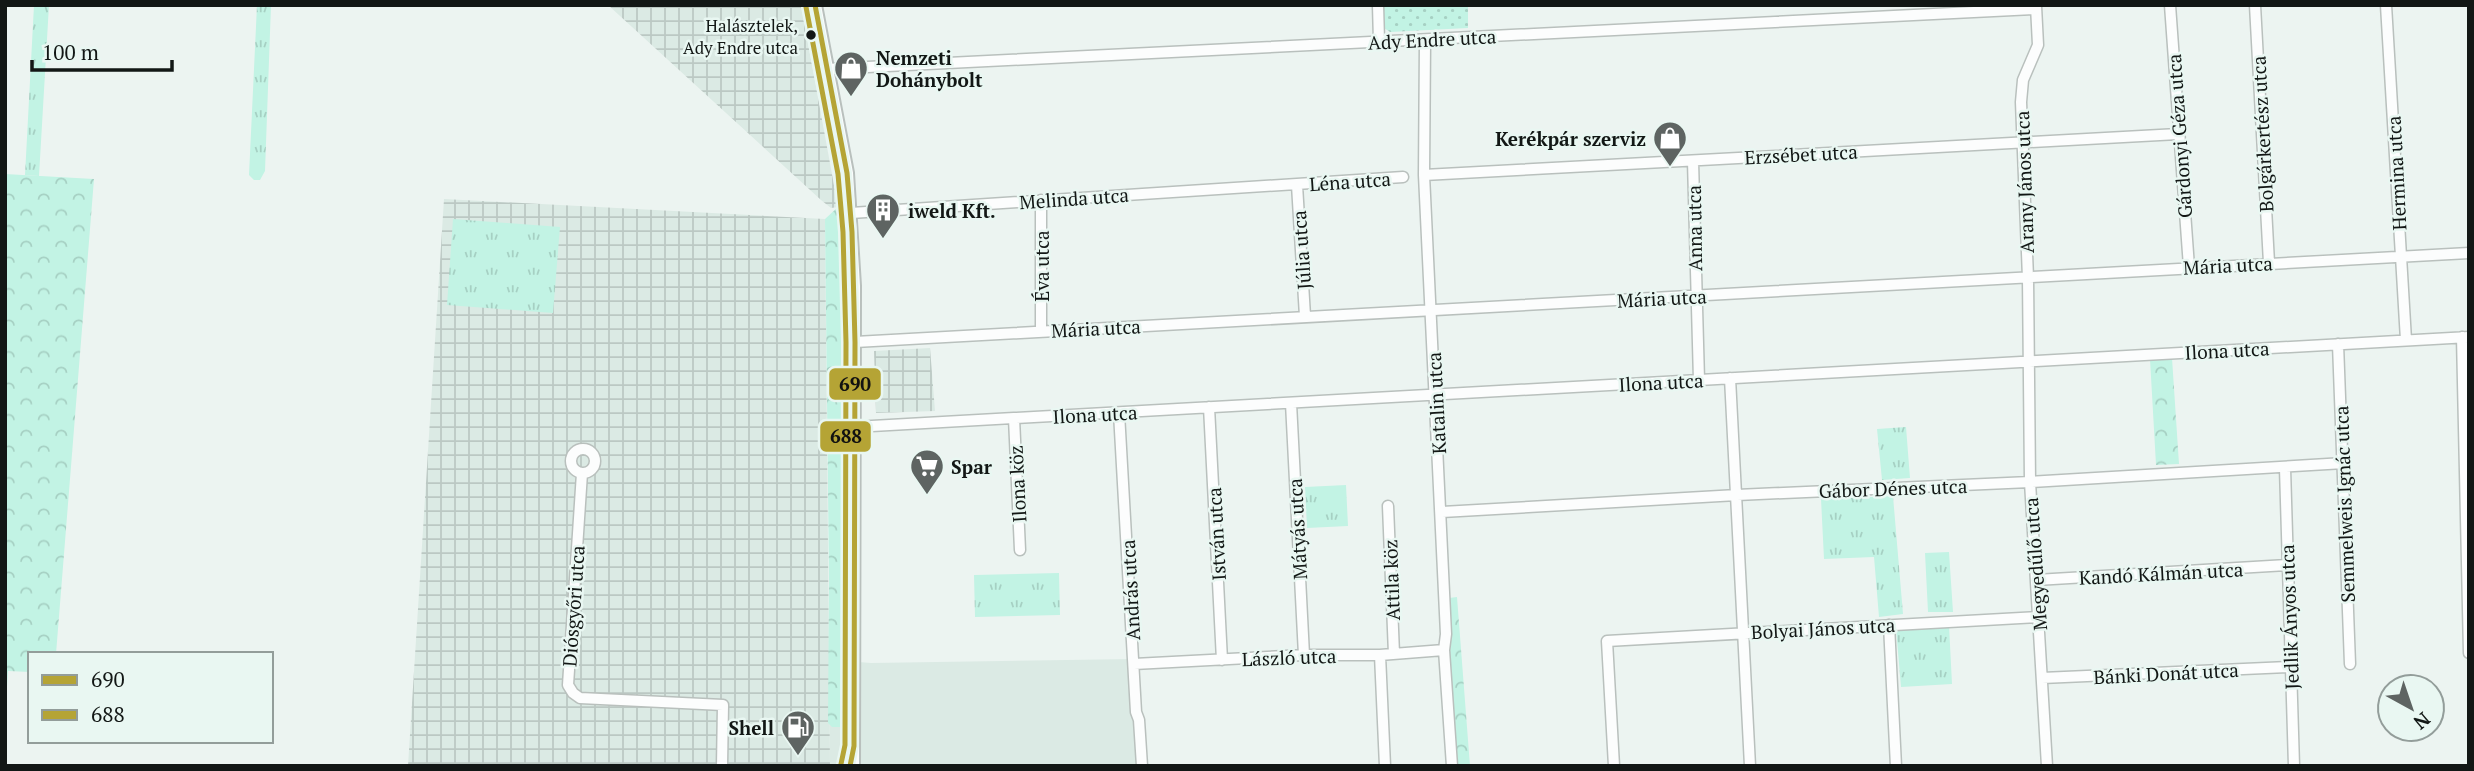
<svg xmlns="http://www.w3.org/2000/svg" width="2474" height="771" font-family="'PT Serif',serif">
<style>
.built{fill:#dbeae4}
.industrial{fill:url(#industrial-grid)}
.grass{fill:url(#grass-tufts)}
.forest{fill:url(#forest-crowns)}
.park{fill:url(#park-dots)}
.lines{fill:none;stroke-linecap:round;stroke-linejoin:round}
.minor-casing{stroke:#b9c0bd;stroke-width:13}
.major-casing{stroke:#b9c0bd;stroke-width:16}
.minor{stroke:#fcfdfd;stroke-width:10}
.major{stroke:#fcfdfd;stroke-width:12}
.bus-1-casing{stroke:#e9f7f2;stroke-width:10}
.bus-2-casing{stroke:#e9f7f2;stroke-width:10}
.bus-1{stroke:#b5a435;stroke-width:5}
.bus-2{stroke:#b5a435;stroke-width:5}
.bus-dot{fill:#121715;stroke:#e9f7f2;stroke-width:2.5}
.labels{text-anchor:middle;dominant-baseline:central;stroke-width:5;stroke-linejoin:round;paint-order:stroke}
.bus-label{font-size:17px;fill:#121715;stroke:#e9f7f2;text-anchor:end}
.street-label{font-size:19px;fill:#121715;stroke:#e9f7f2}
.poi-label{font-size:19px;font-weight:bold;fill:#121715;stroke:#e9f7f2;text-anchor:start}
.line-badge{stroke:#e9f7f2;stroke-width:2.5}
.pale-badge-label{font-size:19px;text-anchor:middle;font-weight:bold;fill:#111}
</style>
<defs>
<pattern id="industrial-grid" width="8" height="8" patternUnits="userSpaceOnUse" patternTransform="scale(1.75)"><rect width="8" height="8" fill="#dbeae4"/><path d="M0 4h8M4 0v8" fill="none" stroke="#bbc8c3"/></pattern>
<pattern id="grass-tufts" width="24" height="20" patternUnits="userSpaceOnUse" patternTransform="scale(1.75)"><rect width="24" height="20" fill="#c2f3e4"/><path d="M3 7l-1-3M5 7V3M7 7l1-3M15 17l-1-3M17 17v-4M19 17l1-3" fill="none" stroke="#a6d0c3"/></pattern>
<pattern id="forest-crowns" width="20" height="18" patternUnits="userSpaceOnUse" patternTransform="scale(1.75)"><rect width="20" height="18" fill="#c2f3e4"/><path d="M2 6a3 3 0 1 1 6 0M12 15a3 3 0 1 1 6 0" fill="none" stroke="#a6d0c3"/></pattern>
<pattern id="park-dots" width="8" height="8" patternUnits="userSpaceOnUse" patternTransform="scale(1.75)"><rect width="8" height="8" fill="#c2f3e4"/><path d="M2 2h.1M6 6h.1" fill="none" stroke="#a6d0c3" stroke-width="1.8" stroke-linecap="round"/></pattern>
</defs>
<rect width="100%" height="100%" fill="#ecf4f1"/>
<path class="built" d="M1134,659l8,107h-312l-1,-71 17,-34 25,2z"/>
<path class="industrial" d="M608,5h193l37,202 -7,1 -10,-8z
M444,199l381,20 5,547h-422z
M930,348l5,63 -59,2 -2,-62z"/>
<path class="grass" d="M34,5h15l-10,171 -14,-1z
M257,5h14l-6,166 -5,9h-6l-5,-5z
M453,219l107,8 -7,86 -106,-8z
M1906,427l4,51 -28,2 -5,-51z
M1346,485l2,41 -41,2 -2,-41z
M1893,496l10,118 -24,3 -5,-60 -50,2 -3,-60z
M1949,552l4,60h-25l-3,-59z
M1059,573l1,42 -85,2 -1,-42z
M1949,625l3,59 -51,3 -5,-59z"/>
<path class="forest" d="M5,174l89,5 -38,475h-26v18l-22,-1 -3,47z
M838,207l5,14 5,203 -2,237 3,9 -1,57h-16l-4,-4 1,-144 -4,-360z
M2172,358l7,106 -23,1 -6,-106z
M1457,597l13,169h-24l-5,-109 8,-44v-15z"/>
<path class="park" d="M1383,5h85v23l-78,4 -6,-4z"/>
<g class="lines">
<g class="minor-casing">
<path id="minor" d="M1378,5l1,36
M2170,5l19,262
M2255,5l14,258
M2386,5l20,335
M2036,6l2,39 -15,35 -2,22 7,176 2,204 17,284
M1425,41l-1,134 22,459 -2,16 8,116
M827,69l1209,-60
M1693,161l6,219
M1424,175l754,-41
M1297,185l8,131
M1041,200v132
M851,213l552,-36
M2462,337l7,316
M855,342l1614,-89
M2338,344l12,320
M1730,378l20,388
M1291,403l13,252
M1209,407l13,253
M1119,413l17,299 3,8 3,46
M1014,418l6,132
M854,427l1615,-90
M571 461a12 12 0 1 1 24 0a12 12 0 1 1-24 0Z
M2285,468l9,298
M582,473l-14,212 5,8 7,5 143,7 -1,61
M1388,506l6,148
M1442,512l295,-17 293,-13 314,-19
M2036,580l251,-15
M1889,625l7,141
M1380,655l5,111
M1134,664l170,-9h76l64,-5
M2042,678l247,-11
M1614,766l-7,-125 431,-24"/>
</g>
<g class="major-casing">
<path id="major" d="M815,5l32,168 7,113 -1,480"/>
</g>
<use href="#minor" class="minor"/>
<use href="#major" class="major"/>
<g class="bus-1-casing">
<path id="bus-1" d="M815,5l32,168 5,59 3,110 -1,404 -4,20"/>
</g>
<g class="bus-2-casing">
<path id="bus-2" d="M806,7l32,167 5,58 3,110 -1,403 -4,19"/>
</g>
<use href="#bus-1" class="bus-1"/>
<use href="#bus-2" class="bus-2"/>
</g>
<defs>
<g id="shop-pin" transform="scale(1.75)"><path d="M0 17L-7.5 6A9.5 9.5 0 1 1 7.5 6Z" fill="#5e6462" stroke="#e9f7f2"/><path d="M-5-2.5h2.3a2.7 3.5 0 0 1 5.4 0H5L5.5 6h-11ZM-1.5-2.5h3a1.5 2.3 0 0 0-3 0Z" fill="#fff"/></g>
<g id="building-pin" transform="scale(1.75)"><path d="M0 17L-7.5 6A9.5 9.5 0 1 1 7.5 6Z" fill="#5e6462" stroke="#e9f7f2"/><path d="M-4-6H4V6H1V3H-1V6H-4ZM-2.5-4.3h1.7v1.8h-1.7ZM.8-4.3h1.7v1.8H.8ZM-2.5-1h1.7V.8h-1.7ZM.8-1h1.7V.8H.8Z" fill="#fff"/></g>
<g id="supermarket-pin" transform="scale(1.75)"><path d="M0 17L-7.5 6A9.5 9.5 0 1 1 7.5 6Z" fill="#5e6462" stroke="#e9f7f2"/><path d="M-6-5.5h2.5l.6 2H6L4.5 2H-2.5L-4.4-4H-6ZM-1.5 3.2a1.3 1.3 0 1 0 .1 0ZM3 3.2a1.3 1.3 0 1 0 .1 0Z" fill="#fff"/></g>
<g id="fuel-pin" transform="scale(1.75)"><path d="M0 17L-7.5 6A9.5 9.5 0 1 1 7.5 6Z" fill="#5e6462" stroke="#e9f7f2"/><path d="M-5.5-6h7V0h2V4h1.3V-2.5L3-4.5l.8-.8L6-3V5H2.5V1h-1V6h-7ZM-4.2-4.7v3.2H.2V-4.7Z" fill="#fff"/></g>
</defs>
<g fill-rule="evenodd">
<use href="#shop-pin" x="851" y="68"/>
<use href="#shop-pin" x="1670" y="138"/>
<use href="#building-pin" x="883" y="210"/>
<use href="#supermarket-pin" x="927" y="466"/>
<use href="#fuel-pin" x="798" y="727"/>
</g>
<circle class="bus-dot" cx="811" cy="35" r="6"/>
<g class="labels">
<g class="bus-label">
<text x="798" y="25">Halásztelek,<tspan x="798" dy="22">Ady Endre utca</tspan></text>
</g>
<g class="street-label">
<text transform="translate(1432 39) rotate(-3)">Ady Endre utca</text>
<text transform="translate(2262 134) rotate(-93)">Bolgárkertész utca</text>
<text transform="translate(2179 136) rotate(-94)">Gárdonyi Géza utca</text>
<text transform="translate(1801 154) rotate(-3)">Erzsébet utca</text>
<text transform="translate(2396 173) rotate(-93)">Hermina utca</text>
<text transform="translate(1350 181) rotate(-4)">Léna utca</text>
<text transform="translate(2024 182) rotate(-92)">Arany János utca</text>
<text transform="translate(1074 198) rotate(-4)">Melinda utca</text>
<text transform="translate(1694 228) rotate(-91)">Anna utca</text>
<text transform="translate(1301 250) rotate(-94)">Júlia utca</text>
<text transform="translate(2228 265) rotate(-3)">Mária utca</text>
<text transform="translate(1041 266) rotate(-90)">Éva utca</text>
<text transform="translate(1662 298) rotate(-3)">Mária utca</text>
<text transform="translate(1096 328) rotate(-3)">Mária utca</text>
<text transform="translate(2227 350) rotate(-3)">Ilona utca</text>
<text transform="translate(1661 382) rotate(-3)">Ilona utca</text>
<text transform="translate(1436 403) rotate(-93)">Katalin utca</text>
<text transform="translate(1095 414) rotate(-3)">Ilona utca</text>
<text transform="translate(1017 484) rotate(-93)">Ilona köz</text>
<text transform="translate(1893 488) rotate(-2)">Gábor Dénes utca</text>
<text transform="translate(2344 504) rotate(-92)">Semmelweis Ignác utca</text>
<text transform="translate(1297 529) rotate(-93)">Mátyás utca</text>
<text transform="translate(1216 534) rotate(-93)">István utca</text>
<text transform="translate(2035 564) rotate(-94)">Megyedűlő utca</text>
<text transform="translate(2161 573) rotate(-3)">Kandó Kálmán utca</text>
<text transform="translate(1391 580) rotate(-92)">Attila köz</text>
<text transform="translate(1130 590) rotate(-93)">András utca</text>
<text transform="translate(573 606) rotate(-86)">Diósgyőri utca</text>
<text transform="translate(2289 617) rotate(-92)">Jedlik Ányos utca</text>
<text transform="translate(1823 628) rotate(-3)">Bolyai János utca</text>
<text transform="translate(1289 657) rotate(-2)">László utca</text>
<text transform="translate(2166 673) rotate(-3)">Bánki Donát utca</text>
</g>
<g class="poi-label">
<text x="876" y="57">Nemzeti<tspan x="876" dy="22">Dohánybolt</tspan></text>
<text x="1646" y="138" text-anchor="end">Kerékpár szerviz</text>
<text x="908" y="210">iweld Kft.</text>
<text x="951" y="466">Spar</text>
<text x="774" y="727" text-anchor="end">Shell</text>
</g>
</g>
<g class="line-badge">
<rect x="828" y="367" width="54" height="34" rx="7" fill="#b5a435"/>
<rect x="819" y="420" width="53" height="33" rx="7" fill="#b5a435"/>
</g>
<g class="pale-badge-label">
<text x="855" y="391">690</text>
<text x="846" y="443">688</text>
</g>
<rect width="2474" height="771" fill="none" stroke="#121715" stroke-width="14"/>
<rect x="28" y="652" width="245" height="91" fill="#e9f7f2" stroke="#939d9a" stroke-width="2"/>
<rect x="42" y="675" width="35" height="10" fill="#b5a435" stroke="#939d9a" stroke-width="2"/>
<text x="91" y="687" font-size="21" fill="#121715">690</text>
<rect x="42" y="710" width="35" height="10" fill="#b5a435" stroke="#939d9a" stroke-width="2"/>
<text x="91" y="722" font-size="21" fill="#121715">688</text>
<g transform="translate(2411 708) rotate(140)"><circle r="33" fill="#e9f7f2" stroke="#939d9a" stroke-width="2"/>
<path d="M0-5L12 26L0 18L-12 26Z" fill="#5e6462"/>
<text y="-10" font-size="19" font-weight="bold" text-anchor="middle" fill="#121715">N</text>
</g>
<path d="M32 60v10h140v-10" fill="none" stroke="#121715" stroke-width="3.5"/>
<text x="42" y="60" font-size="21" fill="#121715" stroke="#e9f7f2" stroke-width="5" paint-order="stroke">100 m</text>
</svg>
